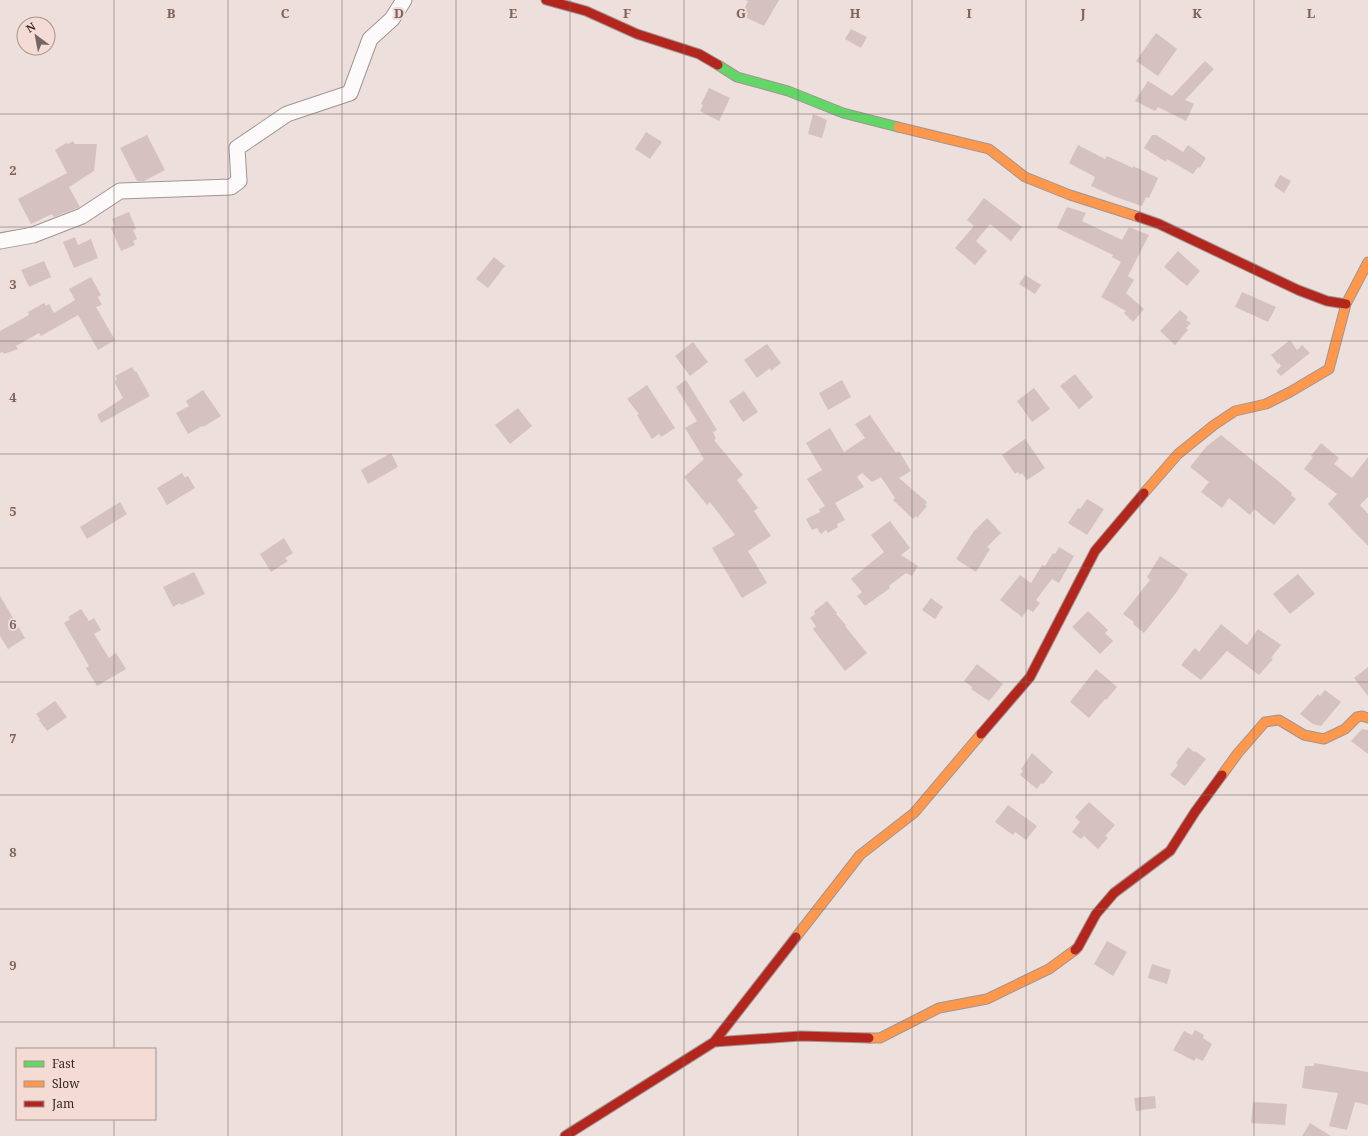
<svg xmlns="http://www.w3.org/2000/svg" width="1368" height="1136" font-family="'Noto Serif',serif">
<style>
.building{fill:#d5c2c0}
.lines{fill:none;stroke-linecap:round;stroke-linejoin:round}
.street-casing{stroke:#a09592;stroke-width:17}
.fast-casing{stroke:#a09592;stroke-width:11}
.slow-casing{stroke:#a09592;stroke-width:11}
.jam-casing{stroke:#a09592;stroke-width:11}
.street{stroke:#fcfafa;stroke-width:15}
.fast{stroke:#63d668;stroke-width:9}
.slow{stroke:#ff974d;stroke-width:9}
.jam{stroke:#b3261e;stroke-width:9}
.grid{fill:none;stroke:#736765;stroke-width:1;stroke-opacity:0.55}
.grid-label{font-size:13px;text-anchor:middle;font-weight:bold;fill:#736765;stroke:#f4dbd4;stroke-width:4;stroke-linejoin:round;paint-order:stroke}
</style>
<rect width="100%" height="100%" fill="#eddfdb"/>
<path class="building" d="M745,0h34l-15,26 -23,-11 7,-14z
M851,29l16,8 -6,11 -16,-9z
M1156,33l21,16 -19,27 -22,-15z
M1205,61l9,8 -29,31 9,4 -8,17 -28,-14 -3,4 -20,-10 13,-20 24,15z
M709,88l21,10 -11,23 -19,-10 3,-6 -2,-1z
M813,114l14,6 -5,18 -14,-4z
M646,132l16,10 -12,17 -15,-10z
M147,135l18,35 -21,11h-7l-17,-33z
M1152,135h4l27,17 5,-7 18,13 -6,10 -2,-1 -5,7 -26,-15 -1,3 -22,-14z
M73,141l2,3h22l-3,27 -25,16 11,20 -26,10 -2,-3 -21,10 -13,-25 49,-26 -12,-23 11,-7 2,1z
M1078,145l27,14 2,-3 26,12v-2l25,12 -9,20 -3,-1 -4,9 -29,-10 -22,-10 4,-9 -26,-14z
M1280,175l11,6 -7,12 -10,-7z
M984,198l38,29 -11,14 -21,-17 -14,17 11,10 -12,14 -20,-17 19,-22 -7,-6z
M1067,207l19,6 -4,8 40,19 7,-13 20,8 -21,41 6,4 -8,13 18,16 -11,13 -9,-9 2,-2 -25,-14 20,-35 -9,-5 1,-2 -56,-27z
M129,212l7,17 -3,1 4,9 -4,2 2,4 -14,6 -10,-23 4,-2 -3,-7z
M75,237l3,8 13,-6 7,19 -24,10 -11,-26z
M1178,251l22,20 -13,15 -23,-19z
M494,257l11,9 -17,22 -12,-9z
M44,261l7,16 -22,10 -8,-17z
M1025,275l16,10 -6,9 -16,-10z
M91,277l10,18 -3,2 4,8 -6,2 19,33 -17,10 -20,-35 -37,21 -2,-3 -23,13 2,3 -14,5 -1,-2 -3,1v-22l29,-16 -1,-3 16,-9 2,3 3,-2 5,9 21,-13 -6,-11z
M1242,292l34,15 -8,15 -33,-15z
M1180,310l8,7 -2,3 5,3 -5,5 2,2 -13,15 -15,-14z
M1290,340l7,10 5,-5 8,8 -29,23 -5,-5 5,-5 -2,-3 -1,1 -7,-9z
M693,342l15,20 -18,14 -15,-20z
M767,344l14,19 -10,8 -1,-3 -13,10 -13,-18z
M132,367l3,5 1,-1 14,25 -49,27 -4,-8 26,-17 -8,-15v-2l2,-2 -2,-3z
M1075,374l18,23 -14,12 -19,-23z
M686,380l31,50 -4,2 3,7 -2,1 29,35 -6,5 21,28 -4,3 17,25 -23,15 19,32 -25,15 -30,-50 23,-13 -25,-33 -3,3 -23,-28 20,-18 -19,-31 12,-7 -21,-34z
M842,380l9,17 -23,13 -9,-17z
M647,385l28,43 -14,9 -2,-3 -7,5 -15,-24 2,-1 -12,-15z
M1034,388l16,21 -18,13 -15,-21z
M203,390l18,26 -18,11 -1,-1 -14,8 -12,-21 13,-7 -3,-5z
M744,391l14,21 -15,10 -14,-21z
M518,408l14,18 -22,18 -15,-19z
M870,415l26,38 3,-2 12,20 -12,7 28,24 -2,3 2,1 -10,12 -1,-2 -3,3 -20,-19 2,-2 -14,-21 -9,5 -10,-9 -5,4 7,10 -29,16 10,17 -8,4 1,3 -10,6 -2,-3 -5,4 -4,-6 -5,2 -6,-11 14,-7 -1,-3 6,-3 -18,-27 15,-9 -16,-27 24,-15 14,24 21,-14 -10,-14z
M1221,435l56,45 15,13 -1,2 5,4 -22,26 -20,-16 -4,6 -21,-17 -7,10 -21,-16 8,-10 -19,-15 16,-20z
M1025,439l20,29 -18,12 -5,-7 -2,2 -2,-3 -3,2 -13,-19z
M1321,443l18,15 -5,6 18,14 16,-21v40l-8,8 8,9v32l-40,-42 9,-10 -33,-25 9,-12 -2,-1z
M391,453l7,14 -30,17 -7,-14z
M182,473l3,5 3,-2 7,12 -28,17 -10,-17z
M1087,499l17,10 -17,26 -19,-12 10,-15 2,1z
M120,502l7,12 -40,25 -7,-12z
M987,518l14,15 -14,14 3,2 -14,23 -20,-13 18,-28z
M890,521l20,27 -9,7 17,11 -6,10 -6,-3 -17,13 1,2 -25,18 -8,-10 5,-4 -11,-13 33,-27 -13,-17z
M284,538l9,15 -8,5 3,3 -17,11 -11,-18z
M1059,547l15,9 -15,27 -7,-4 -16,21 4,3 -7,9 -5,-3 -6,8 -22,-17 20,-25 11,8 11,-18 3,1 8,-13 2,1z
M1160,556l28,18 -12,19 -32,40 -11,-9 1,-2 -11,-8 27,-34 -3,-3z
M194,572l11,22 -24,11 -1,-2 -7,4 -10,-20z
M1298,574l17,20 -25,20 -17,-20z
M0,596l25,42 -17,11 -8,-13z
M931,598l12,9 -8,12 -13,-9z
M827,601l10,12 -1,1 10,11 -1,1 22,27 -22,18 -32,-42 3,-3 -6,-8 5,-4 -1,-3z
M81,609l8,12 5,-3 7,12 -7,4 15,24 7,-5 10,16 -29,17 -11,-18 3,-2 -25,-43 6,-4 -2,-2z
M1088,611l20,19 -3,3 8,8 -13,13 -28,-27z
M1221,624l26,21 11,-16 23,16 -10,13 2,1 -14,16 -32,-24 -26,29 -20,-15 14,-17 4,4z
M977,664l26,20 -14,17 -18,-12 1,-2 -8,-6z
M1368,667v29l-14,-18z
M1096,669l21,18 -11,13 -1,-1 -16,19 -19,-16z
M1325,690l16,12 -20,24 -8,-2 -13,-10 18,-20 2,2z
M55,701l12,16 -20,14 -8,-11 1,-1 -4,-5z
M1362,729l6,1v24l-17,-13z
M1188,747l6,5 1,-1 11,8 -21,27 -15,-11 8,-10 -2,-2z
M1032,753l21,19 -10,12 -2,-1 -4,6 -17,-14 3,-4 -2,-2z
M1089,802l26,23 -10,11 3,2 -10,11 -14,-13 -3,3 -9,-7 8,-10 -5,-5z
M1008,805l29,21 -11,14 -11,-8 -2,3 -18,-13z
M1107,941l20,11 -14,24 -19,-12z
M1152,964l19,6 -4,14 -19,-6z
M1195,1030l9,5 -1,3 9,6 -9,17 -7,-3 -2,3 -21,-11 11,-19 8,4z
M1314,1063l54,9v33l-13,-3 -8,28 -18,-4 9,-33 -36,-5 3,-22h9z
M1155,1096l1,12 -20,3 -2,-13z
M1253,1102l34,2 -2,21 -34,-2z
M1310,1123l21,13h-29z"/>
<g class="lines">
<g class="street-casing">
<path id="street" d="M0,241l33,-6 49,-19 38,-25 111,-4 8,-6 -2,-33 50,-34 63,-21 20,-54 22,-20 12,-19"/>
</g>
<g class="fast-casing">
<path id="fast" d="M718,65l19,12 51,14 55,22 55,14"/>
</g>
<g class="slow-casing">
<path id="slow" d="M898,127l91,22 36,28 45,18 69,22
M1144,493l34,-39 36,-29 21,-14 31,-7 24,-12 39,-23 17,-65 22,-42
M1222,775l16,-22 27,-31 14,-2 25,15 20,4 21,-10 12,-12 5,-1 6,2
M796,937l64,-82 54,-42 67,-79
M869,1038h11l59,-30 48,-9 62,-30 26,-19"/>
</g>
<g class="jam-casing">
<path id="jam" d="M546,0l40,11 51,23 62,20 19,11
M1139,217l20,7 139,66 29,11 19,3
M981,734l49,-57 65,-126 49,-58
M1075,950l3,-3 18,-33 18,-21 56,-42 25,-39 27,-37
M714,1042l87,-6 68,2
M565,1136l149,-94 82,-105"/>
</g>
<use href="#street" class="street"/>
<use href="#fast" class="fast"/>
<use href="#slow" class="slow"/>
<use href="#jam" class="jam"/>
</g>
<path class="grid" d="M114,0v1049M228,0v1136M342,0v1136M456,0v1136M570,0v1136M684,0v1136M798,0v1136M912,0v1136M1026,0v1136M1140,0v1136M1254,0v1136M0,114h1368M0,227h1368M0,341h1368M0,454h1368M0,568h1368M0,682h1368M0,795h1368M0,909h1368M0,1022h1368M114,1119v17"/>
<g class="grid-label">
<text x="171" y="18">B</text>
<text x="285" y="18">C</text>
<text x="399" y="18">D</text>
<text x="513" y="18">E</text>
<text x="627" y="18">F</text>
<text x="741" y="18">G</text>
<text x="855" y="18">H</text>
<text x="969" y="18">I</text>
<text x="1083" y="18">J</text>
<text x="1197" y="18">K</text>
<text x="1311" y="18">L</text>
<text x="13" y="175">2</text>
<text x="13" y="289">3</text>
<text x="13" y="402">4</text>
<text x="13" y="516">5</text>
<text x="13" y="629">6</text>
<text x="13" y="743">7</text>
<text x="13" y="857">8</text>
<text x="13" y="970">9</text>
</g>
<rect x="16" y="1048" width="140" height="72" fill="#f4dbd4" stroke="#a6938e"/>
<rect x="24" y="1061" width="20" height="6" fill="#63d668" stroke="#a6938e"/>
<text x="52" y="1068" font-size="12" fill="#312725">Fast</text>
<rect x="24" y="1081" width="20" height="6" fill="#ff974d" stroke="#a6938e"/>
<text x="52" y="1088" font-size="12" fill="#312725">Slow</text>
<rect x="24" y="1101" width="20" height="6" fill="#b3261e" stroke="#a6938e"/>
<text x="52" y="1108" font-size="12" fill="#312725">Jam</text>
<g transform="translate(36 36) rotate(328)"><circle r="19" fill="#f4dbd4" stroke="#a6938e"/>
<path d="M0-3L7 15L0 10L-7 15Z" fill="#736765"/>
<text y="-6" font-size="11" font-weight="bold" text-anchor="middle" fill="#312725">N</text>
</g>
</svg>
